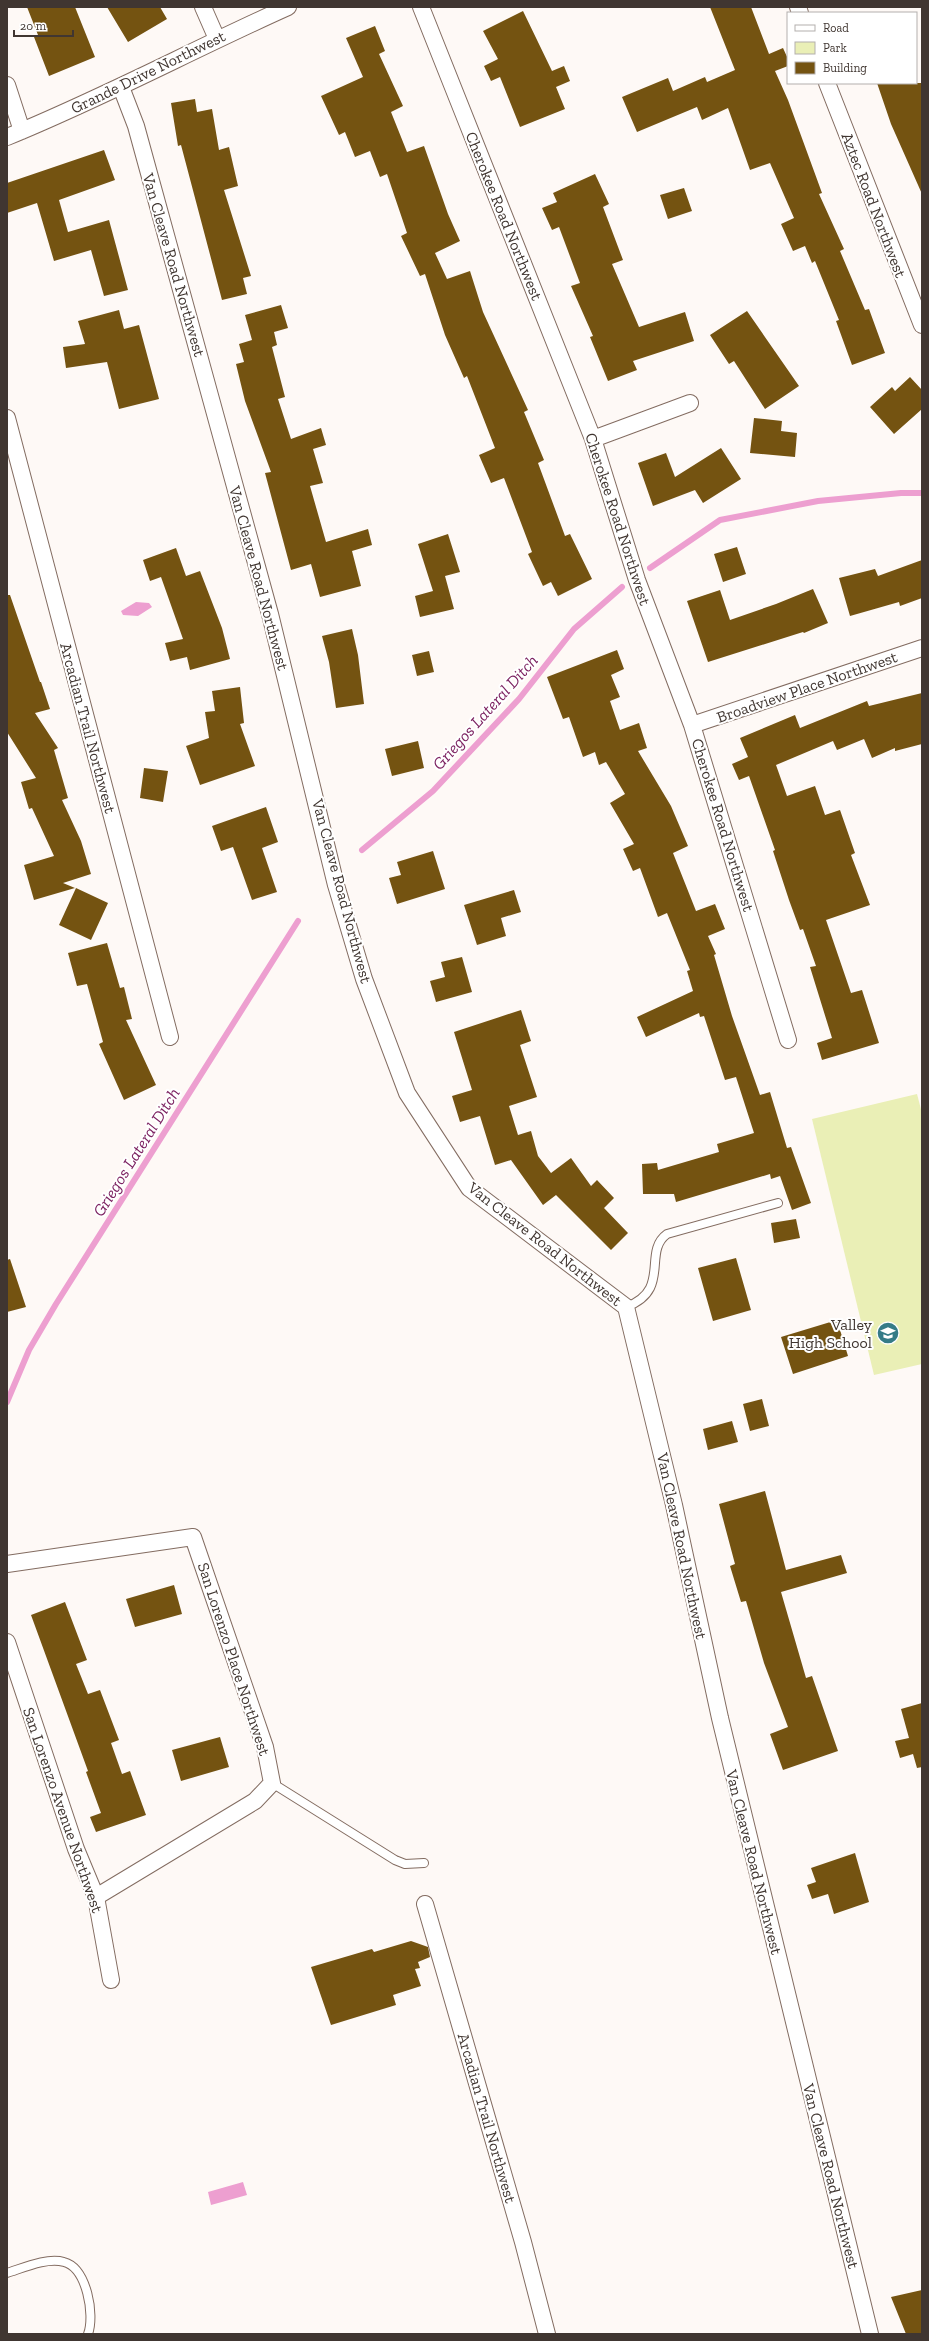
<svg xmlns="http://www.w3.org/2000/svg" width="929" height="2341" font-family="'Zilla Slab',serif">
<style>
.green{fill:#eaefb6}
.water{fill:#ed9fd0}
.lines{fill:none;stroke-linecap:round;stroke-linejoin:round}
.stream{stroke:#ed9fd0;stroke-width:6}
.building{fill:#745311}
.service-casing{stroke:#836c61;stroke-width:10}
.minor-casing{stroke:#836c61;stroke-width:18}
.service{stroke:#fff;stroke-width:8}
.minor{stroke:#fff;stroke-width:16}
.labels{text-anchor:middle;dominant-baseline:central;stroke-width:4;stroke-linejoin:round;paint-order:stroke}
.street-label{font-size:16px;fill:#403631;stroke:#fff}
.poi-label{font-size:16px;fill:#403631;stroke:#fff;text-anchor:end}
.water-label{font-size:17px;font-style:italic;fill:#7c2261;stroke:#fff}
</style>
<rect width="100%" height="100%" fill="#fef9f6"/>
<path class="green" d="M917,1094l5,19v251l-48,11 -62,-256z"/>
<path class="water" d="M136,602l13,1 3,4 -14,9 -15,-1 -2,-4z
M243,2182l4,13 -36,10 -3,-13z"/>
<g class="lines">
<path class="stream" d="M650,568l70,-48 98,-19 83,-8h21
M362,850l71,-59 86,-92 55,-70 48,-42
M7,1402l22,-52 27,-46 242,-383"/>
</g>
<path class="building" d="M27,7h48l20,50 -46,19 -15,-39 4,-2z
M107,7h53l7,12 -39,23z
M710,7h41l18,47 14,-6 5,11v7l-13,5 13,29 34,93 -3,1 25,55 -4,2 25,59 4,-1 16,44 -33,12 -16,-44 3,-1 -24,-59 -3,2 -7,-17 -12,5 -12,-27 13,-6 -24,-55 -20,7 -22,-62 -26,12 -5,-13 -60,25 -15,-35 46,-19 5,13 32,-14 2,5 28,-12z
M523,11l29,60 12,-5 6,15 -14,6 9,22 -45,18 -20,-50 -9,4 -7,-15 14,-7 -15,-28z
M375,26l10,25 -6,3 24,52 -12,6 16,40 17,-6 24,68 12,27 -25,12 12,26 23,-8 13,41 45,98 -4,2 20,48 -6,3 27,73 5,-2 22,45 -34,17 -7,-14 -8,4 -15,-32 4,-2 -28,-74 -13,5 -12,-28 16,-7 -28,-72 -3,2 -19,-43 -20,-61 -5,2 -19,-40 6,-3 -20,-59 -7,3 -10,-26 -15,6 -10,-25 -6,3 -18,-39 42,-19 -17,-39z
M877,83h45v111l-31,-70z
M195,99l2,13 15,-3 7,41 10,-3 9,39 -14,4 27,86 -8,2 4,16 -25,6 -41,-155 -3,1 -7,-43z
M104,150l11,30 -56,20 9,32 41,-12 19,70 -24,6 -13,-46 -37,11 -17,-58 -30,10v-30z
M595,174l14,30 -6,3 20,53 -11,4 27,63 46,-15 9,29 -61,20 4,9 -29,11 -18,-44 3,-1 -22,-50 9,-3 -21,-56 -7,3 -10,-22 15,-6 -4,-9z
M684,188l8,23 -24,8 -8,-24z
M281,305l7,23 -14,4 3,13 -5,2 13,50 -7,2 13,40 30,-11 5,17 -13,4 10,34 -13,3 16,56 42,-13 4,16 -20,6 9,35 -41,11 -9,-33 -20,6 -26,-97 6,-1 -26,-71 -9,-37 8,-2 -5,-18 13,-4 -7,-25z
M119,310l5,19 15,-4 20,74 -40,10 -12,-47 -41,6 -3,-21 22,-3 -7,-23z
M747,311l52,75 -34,23 -31,-48 -5,3 -19,-29z
M910,377l12,13v19l-28,25 -24,-27 22,-20 3,4z
M754,418l28,3 -1,10 16,2 -2,24 -45,-4z
M721,448l20,31 -38,24 -8,-13 -42,16 -15,-43 28,-10 9,24z
M448,534l12,38 -15,4 9,33 -34,8 -5,-21 18,-5 -15,-47z
M737,547l9,27 -23,8 -9,-28z
M176,548l10,28 14,-5 22,57 8,31 -40,11 -3,-13 -17,4 -5,-18 18,-4 -22,-62 -11,4 -7,-21z
M922,560v38l-22,8 -1,-4 -49,14 -11,-38 36,-9 3,7z
M813,589l15,34 -24,10 -1,-1 -95,30 -21,-61 33,-11 10,30 46,-16z
M7,595h3l30,87h1l9,27 -15,4 23,35 -4,2 14,48 -6,2 19,41 10,33 -28,9 12,5 -41,12 -10,-35 30,-9 -22,-48 -3,1 -8,-27 15,-4 -29,-46z
M352,629l6,26 6,49 -28,4 -7,-46 -7,-26z
M617,650l7,19 -13,6 9,22 -10,4 10,29 19,-7 8,25 -9,3 33,55 17,40 -15,7 23,58 19,-7 10,25 -17,7 8,18 -2,1 18,61 28,79 10,-3 17,56 4,-1 20,56 -19,7 -12,-34 -9,3 -1,-5 -94,28 -2,-8h-31l-1,-30 15,-1 1,7 61,-18 -2,-8 37,-11 -18,-56 -11,3 -21,-64 -4,1 -1,-4 -53,24 -9,-20 56,-26 -6,-20 3,-1 -23,-57 -9,4 -18,-49 -7,3 -10,-22 11,-5 -24,-41 15,-9 -19,-32 -7,3 -4,-13 -12,5 -14,-40 -6,2 -16,-42z
M429,651l5,21 -17,4 -5,-21z
M240,687l4,36 -4,1 15,42 -55,19 -14,-39 23,-8 -4,-26 10,-1 -3,-20z
M922,693v51l-27,7v-3l-23,10 -8,-19 -27,11 -4,-9 -57,24 11,31 28,-10 10,29 15,-5 15,43 -4,2 19,50 -44,15 25,73 11,-3 17,53 -57,17 -5,-17 15,-5 -22,-71 6,-1 -13,-37 -3,1 -11,-30 -16,-49 2,-1 -26,-74 -10,4 -7,-16 16,-7 -8,-19 55,-23 5,13 67,-27 2,5z
M418,741l6,27 -32,8 -7,-27z
M144,768l24,3 -5,31 -23,-4z
M266,807l12,35 -16,6 15,44 -25,8 -19,-53 -12,4 -9,-25z
M433,851l12,38 -48,15 -8,-26 12,-3 -4,-13z
M76,888l32,15 -17,37 -32,-15z
M514,890l7,22 -20,6 5,18 -29,9 -13,-40z
M107,943l13,45 4,-1 8,32 -6,1 30,65 -32,15 -25,-56 4,-2 -16,-58 -10,2 -9,-33z
M462,957l10,35 -36,10 -6,-21 15,-4 -4,-15z
M521,1010l10,31 -11,4 17,52 -28,9 9,29 13,-4 7,25 13,17 20,-15 20,28 6,-6 17,18 -10,10 24,25 -17,17 -55,-55 -13,10 -32,-45 -16,5 -15,-49 -20,6 -8,-26 20,-6 -18,-58z
M796,1219l4,19 -26,5 -3,-20z
M736,1258l15,52 -38,11 -15,-53z
M10,1259l16,48 -19,5v-52z
M837,1320l11,36 -55,18 -12,-37z
M762,1399l7,27 -19,5 -7,-27z
M732,1421l6,21 -30,8 -5,-21z
M765,1491l21,79 55,-15 6,18 -66,19 25,86 6,-2 26,75 -55,19 -13,-36 18,-7 -24,-64 -18,-62 -5,1 -11,-36 5,-2 -16,-60z
M174,1585l8,29 -47,13 -9,-28z
M65,1602l22,58 -11,4 12,30 12,-4 19,50 -8,3 11,31 8,-3 16,44 -50,17 -6,-15 11,-4 -15,-41 2,-1 -57,-156z
M922,1703v64l-5,1 -4,-14 -13,4 -5,-17 14,-3 -8,-29z
M220,1737l9,30 -48,14 -9,-31z
M855,1853l14,49 -35,12 -6,-20 -16,5 -5,-14 9,-3 -5,-14z
M411,1941l17,6 2,10 -12,5 2,6 -5,1 6,17 -28,9 3,10 -65,20 -20,-58 61,-18 2,3z
M922,2290v44h-16l-15,-37z"/>
<g class="lines">
<g class="service-casing">
<path id="service" d="M626,1307c46,-17 16,-55 41,-73l111,-31
M272,1783l123,77 10,4 19,-1
M7,2273c16,-5 40,-16 57,-11 23,6 31,53 24,72"/>
</g>
<g class="minor-casing">
<path id="minor" d="M203,7l14,32
M421,7l172,432 44,141 55,145 96,315
M798,7l2,6
M827,83l95,242
M7,85l15,46
M121,87l15,39 134,488 66,271 28,94 43,114 62,95 157,119 48,198 46,213 150,616
M7,137c96,-39 187,-88 281,-130
M7,418l163,619
M593,439l97,-36
M692,725l230,-77
M7,1564l186,-27 72,210 7,36 -17,18 -159,96
M7,1642l69,207 20,48 15,83
M425,1904l98,338 24,92"/>
</g>
<use href="#service" class="service"/>
<use href="#minor" class="minor"/>
</g>
<defs>
<g id="school-disc" transform="scale(1.15)"><circle r="9.5" fill="#357b87" stroke="#fff"/><path d="M0-5L7-2L0 1L-7-2ZM-4 1L0 2.5L4 1V4Q0 6-4 4Z" fill="#fff"/></g>
</defs>
<g fill-rule="evenodd">
<use href="#school-disc" x="888" y="1333"/>
</g>
<g class="labels">
<g class="street-label">
<text transform="translate(148 72) rotate(-26)">Grande Drive Northwest</text>
<text transform="translate(874 205) rotate(69)">Aztec Road Northwest</text>
<text transform="translate(504 216) rotate(68)">Cherokee Road Northwest</text>
<text transform="translate(174 265) rotate(74)">Van Cleave Road Northwest</text>
<text transform="translate(618 519) rotate(72)">Cherokee Road Northwest</text>
<text transform="translate(259 578) rotate(75)">Van Cleave Road Northwest</text>
<text transform="translate(807 687) rotate(-19)">Broadview Place Northwest</text>
<text transform="translate(88 728) rotate(75)">Arcadian Trail Northwest</text>
<text transform="translate(723 825) rotate(73)">Cherokee Road Northwest</text>
<text transform="translate(342 891) rotate(75)">Van Cleave Road Northwest</text>
<text transform="translate(545 1244) rotate(38)">Van Cleave Road Northwest</text>
<text transform="translate(682 1546) rotate(78)">Van Cleave Road Northwest</text>
<text transform="translate(234 1659) rotate(72)">San Lorenzo Place Northwest</text>
<text transform="translate(63 1810) rotate(71)">San Lorenzo Avenue Northwest</text>
<text transform="translate(754 1862) rotate(76)">Van Cleave Road Northwest</text>
<text transform="translate(487 2118) rotate(74)">Arcadian Trail Northwest</text>
<text transform="translate(831 2176) rotate(76)">Van Cleave Road Northwest</text>
</g>
<g class="poi-label">
<text x="872" y="1324">Valley<tspan x="872" dy="18">High School</tspan></text>
</g>
<g class="water-label">
<text transform="translate(485 712) rotate(-48)">Griegos Lateral Ditch</text>
<text transform="translate(136 1152) rotate(-58)">Griegos Lateral Ditch</text>
</g>
</g>
<rect width="929" height="2341" fill="none" stroke="#403631" stroke-width="16"/>
<rect x="787" y="12" width="130" height="72" fill="#ffffff" stroke="#b3afad"/>
<rect x="795" y="25" width="20" height="6" fill="#ffffff" stroke="#b3afad"/>
<text x="823" y="32" font-size="12" fill="#403631">Road</text>
<rect x="795" y="42" width="20" height="12" fill="#eaefb6" stroke="#b3afad"/>
<text x="823" y="52" font-size="12" fill="#403631">Park</text>
<rect x="795" y="62" width="20" height="12" fill="#745311" stroke="#b3afad"/>
<text x="823" y="72" font-size="12" fill="#403631">Building</text>
<path d="M14 30v6h59v-6" fill="none" stroke="#403631" stroke-width="2"/>
<text x="20" y="30" font-size="12" fill="#403631" stroke="#ffffff" stroke-width="3" paint-order="stroke">20 m</text>
</svg>
